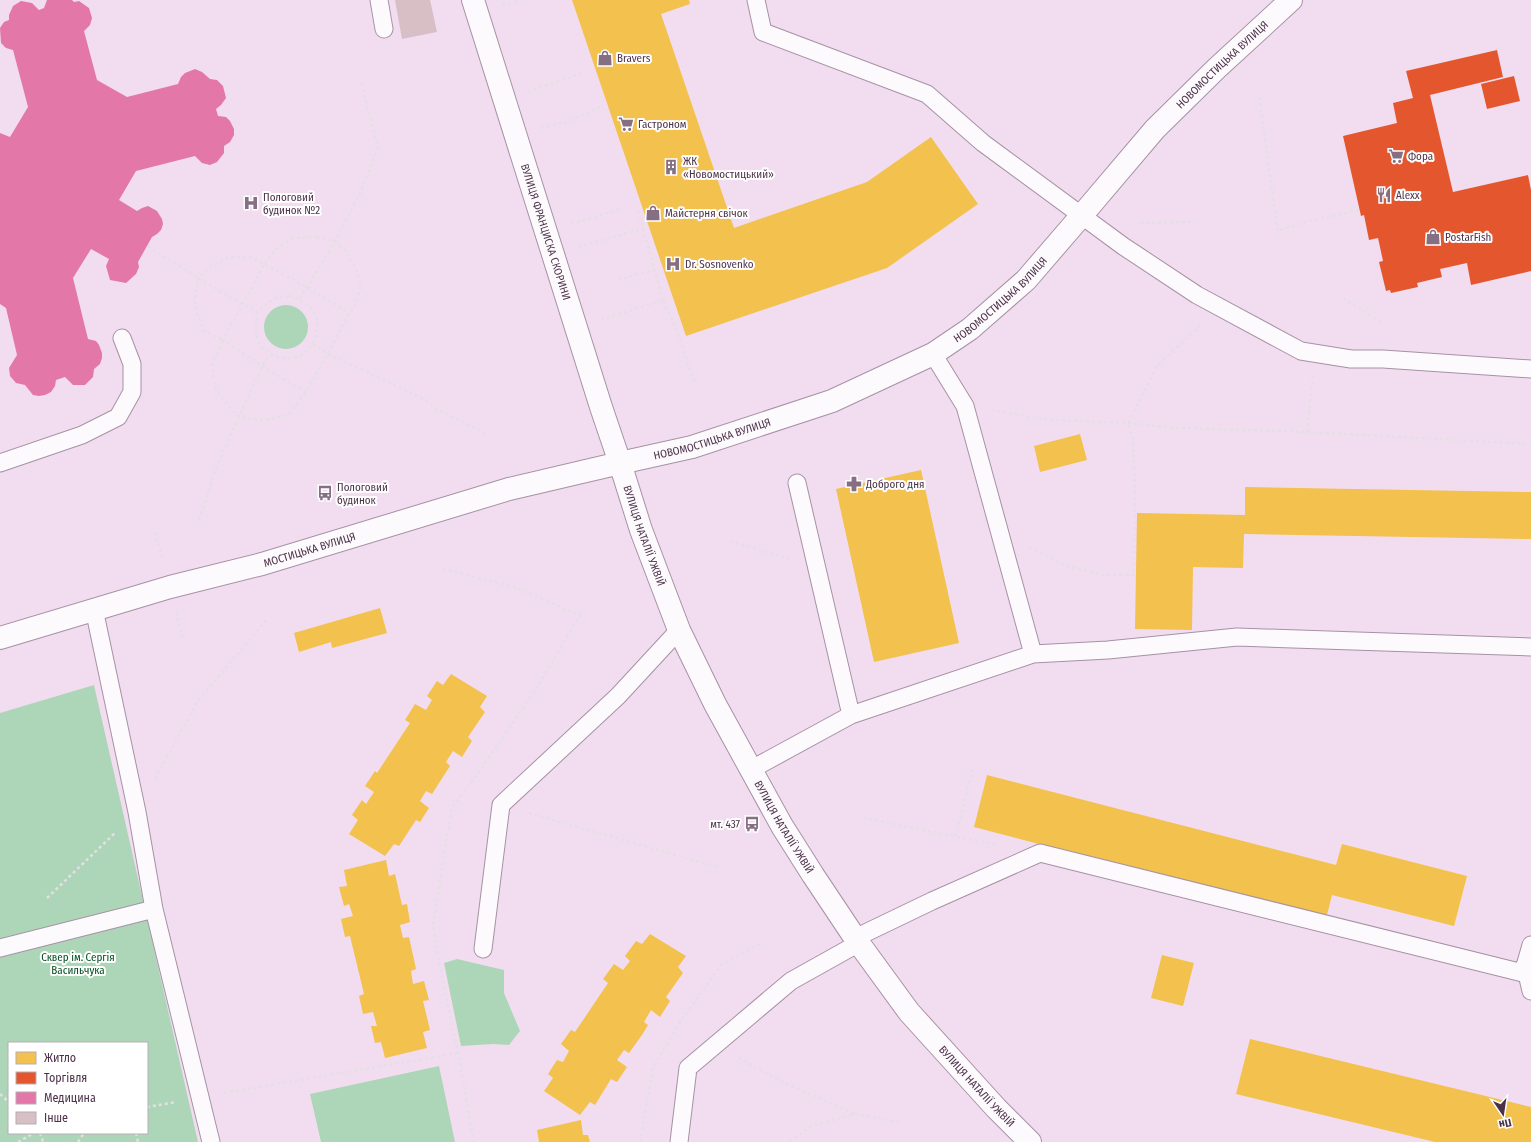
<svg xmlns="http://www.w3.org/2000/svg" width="1531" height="1142" font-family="'Fira Sans Condensed',sans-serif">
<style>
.green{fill:#add6b8;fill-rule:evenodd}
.homes{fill:#f2c14e}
.shops{fill:#e4572e}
.health{fill:#e377a8}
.building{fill:#d8bfc5}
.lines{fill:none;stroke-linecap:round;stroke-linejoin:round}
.service-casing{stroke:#a692a4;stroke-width:19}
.minor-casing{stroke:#a692a4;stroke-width:24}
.tertiary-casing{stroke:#a692a4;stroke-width:24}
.path{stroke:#e5dfe5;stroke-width:2.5;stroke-dasharray:3 3;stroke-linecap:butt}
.service{stroke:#fdfafd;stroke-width:17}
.minor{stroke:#fdfafd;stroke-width:22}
.tertiary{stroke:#fdfafd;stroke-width:22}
.labels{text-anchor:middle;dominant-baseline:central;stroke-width:4;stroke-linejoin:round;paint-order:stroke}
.poi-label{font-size:11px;fill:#4c3249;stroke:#fff;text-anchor:start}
.street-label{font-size:11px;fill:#4c3249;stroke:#fff}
.park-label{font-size:11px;fill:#004c1f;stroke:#fff}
</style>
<rect width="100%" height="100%" fill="#f2ddf0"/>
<path class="green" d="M264 327a22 22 0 1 1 44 0a22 22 0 1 1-44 0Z
M94,685l104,457h-198v-429zM9,1043h138v90h-138z
M457,959l47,11v23l16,38 -11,14 -16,-1 -32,2 -17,-83z
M439,1066l16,76h-134l-11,-48z"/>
<path class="homes" d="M572,0h117l1,4 -29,10 73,214 133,-46 64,-45 47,67 -91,64 -201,68z
M1080,434l7,26 -47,12 -6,-26z
M921,470l38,173 -85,19 -38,-173z
M1245,487l286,5v47l-287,-5 -1,34 -50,-1 -1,63 -57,-1 2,-116 108,2z
M380,608l7,25 -55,15 -1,-6 -32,10 -5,-19z
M451,674l36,22 -7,11 5,5 -17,25 4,4 -10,16 -9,-6 -7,11 4,4 -18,28 -6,-3 -6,10 9,7 -9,14 -4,-2 -17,26 -5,-2 -9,12 -36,-22 9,-14 -6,-5 10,-15 4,4 8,-12 -9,-6 10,-15 2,2 33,-50 -5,-3 10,-16 11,6 6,-10 -5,-4 10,-15 6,4z
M987,775l349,90 6,-21 125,32 -13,50 -122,-31 -6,24 -352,-92z
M386,860l3,16 6,-2 7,31 5,-1 3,18 -10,3 3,13 6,-1 7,32 -5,2 2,13 11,-3 5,19 -6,1 7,29 -7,2 4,16 -42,10 -4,-16 -6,1 -4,-17h6l-4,-14 -10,2 -4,-18 5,-2 -14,-58 -5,1 -4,-18 12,-3 -4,-12 -5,2 -5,-19 8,-1 -3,-16z
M650,934l36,22 -8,11 5,6 -17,24 4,4 -10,16 -9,-7 -7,12 4,3 -6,10 -13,18 -5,-3 -7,10 10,7 -10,15 -6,-3 -16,26 -5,-3 -10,13 -36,-24 9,-13 -5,-4 9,-14 6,2 6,-11 -8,-7 10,-14 4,2 33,-49 -5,-4 11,-15 9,6 7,-9 -5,-5 11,-15 6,3z
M1162,955l32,8 -11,43 -32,-8z
M1250,1039l281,68v35h-96l-199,-48z
M581,1120l2,15h5l2,7h-51l-2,-12z"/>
<path class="shops" d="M1497,50l6,27 -73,18 23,97 75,-17 3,15v81l-60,14 -4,-22 -27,6 2,8 -25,6 1,4 -27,6 -1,-3 -4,1 -7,-29 4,-1 -5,-23 -9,2 -5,-25 -3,1 -18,-80 54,-13 -4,-20 20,-5 -7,-27z
M1514,76l6,25 -33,8 -6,-25z"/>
<path class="health" d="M47,0h25l2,2 5,-1 10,7 3,10 -2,7 -6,6 13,49 30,17 51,-13 3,-7 4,-4 10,-4 7,3 8,7 7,1 6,6 3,12 -5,7 -5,4 2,7 8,1 4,4 4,8v6l-4,7 -6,4v7l-7,9 -7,3 -8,-2 -7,-7 -59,15 -17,29 18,11 5,-3 6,-2 9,5 5,8 1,5 -2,6 -4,4 -5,3 -14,25 1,5 -3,7 -10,9 -16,-3 -4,-14 3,-7 -18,-10 -18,29 15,61 8,2 3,4 3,8v5l-2,6 -6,5 -1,8 -8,8h-12l-8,-8 -9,3 -1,6 -4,6 -6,3 -6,1 -6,-1 -8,-10 -9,-2 -6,-7 -1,-8 8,-13 -11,-47 -6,-4v-171l10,4 18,-30 -15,-57 -7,-2 -5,-5 -1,-15 4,-6 5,-2v-5l4,-9 8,-5 11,2 7,7 5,-2z"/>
<path class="building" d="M395,0h35l7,32 -35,7z"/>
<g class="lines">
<g class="service-casing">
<path id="service" d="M379,0l5,29
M756,0l7,32 164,62 56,49 140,103 74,49 104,56 50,8h32l148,10
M933,354l32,52 68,248
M0,463l82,-28 36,-18 14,-25v-28l-10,-26
M797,483l54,232
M94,609l43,203 17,97 57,233
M750,770l101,-55 182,-61 75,-4 129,-13 294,10
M855,938l77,-37 108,-48 483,120 8,-28
M0,948l154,-39
M483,949l18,-144 117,-109 61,-66
M1525,965l6,26
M679,1142l9,-74 103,-87 68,-38"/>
</g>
<g class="minor-casing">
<g id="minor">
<path id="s1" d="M473,0l128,407 19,56 72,-16 140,-46 101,-47 37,-25 56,-49 56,-65 73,-86 62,-61 74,-68"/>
</g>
</g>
<g class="tertiary-casing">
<g id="tertiary">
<path id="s2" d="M0,638l170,-51 92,-23 247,-75 111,-26 21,67 38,100 36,74 67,122 31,49 42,63 54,74 87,96 34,34"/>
</g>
</g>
<path class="path" d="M502,5l19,-5
M528,92l54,-19
M1259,97l19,134 31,-10 51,-11
M541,128l26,-6 33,-15
M638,211l25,89
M1140,223l54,-1
M571,224l52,-16
M317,237l18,4 10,10 11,18 5,18 -7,20 -5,6 -21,41 -22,38 -18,23 -25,5 -24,-3 -8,-8 -15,-19 -4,-24 11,-26 -19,-9 -9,-23v-11l3,-19 10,-10 19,-10 22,-2 15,8 12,-15 17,-11z
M148,246l50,32 59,34
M578,247l64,-18
M618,280l35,-10
M289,296c21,5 34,20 26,43 -3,8 -10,15 -19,18 -23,6 -44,-12 -40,-35 1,-3 0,-8 1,-10 1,-1 3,-2 5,-4 9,-8 15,-11 27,-12z
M299,298l8,-11 28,-46 26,-50 17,-42 -17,-68
M1343,298l42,27
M601,320l62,-20 13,28 19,57
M313,344l15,10 92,43 17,12 48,24
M306,392l-44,-26 -39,-26 41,-76 43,23 42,26
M991,410l60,10 77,3 51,5 128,4 224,12
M1307,432l6,-56
M199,520l17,-52 46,-102 8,-12
M155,532l8,29
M730,541l60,18
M1029,547l35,18 38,10h32l1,-87 -2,-49 -5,-16 29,-57 44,-41
M443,569l68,17 69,29 -44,74 -59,86 -25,32 -19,117 6,38 19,91 16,89
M176,612l8,30
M155,779l42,-77 71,-84
M529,813l189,54
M863,818l136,27
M956,836l17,-69
M47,898l69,-66
M738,1058l49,26 68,30
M224,1093l234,-40
M0,1094l9,8
M147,1107l29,-5
M40,1133l3,9
M136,1133l2,9
M18,1142l16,-9
M78,1142l6,-9
M640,1142l13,-74 21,-37 47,-66 41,-22
M790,1142l21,-16 44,-12 44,8"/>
<use href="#service" class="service"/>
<use href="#minor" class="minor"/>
<use href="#tertiary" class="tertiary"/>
</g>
<defs>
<g id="shop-bare" transform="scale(1.2)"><path d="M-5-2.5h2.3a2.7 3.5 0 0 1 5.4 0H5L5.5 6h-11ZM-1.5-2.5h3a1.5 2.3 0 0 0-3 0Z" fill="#866e83" stroke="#fff" stroke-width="2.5" paint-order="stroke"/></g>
<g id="supermarket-bare" transform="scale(1.2)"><path d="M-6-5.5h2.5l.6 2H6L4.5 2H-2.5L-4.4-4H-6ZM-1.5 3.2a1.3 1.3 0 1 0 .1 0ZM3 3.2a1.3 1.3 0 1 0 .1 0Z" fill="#866e83" stroke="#fff" stroke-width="2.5" paint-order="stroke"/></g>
<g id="building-bare" transform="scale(1.2)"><path d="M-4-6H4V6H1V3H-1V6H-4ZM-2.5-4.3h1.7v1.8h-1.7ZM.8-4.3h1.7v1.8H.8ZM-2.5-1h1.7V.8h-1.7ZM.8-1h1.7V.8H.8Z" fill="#866e83" stroke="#fff" stroke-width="2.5" paint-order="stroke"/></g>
<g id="restaurant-bare" transform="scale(1.2)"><path d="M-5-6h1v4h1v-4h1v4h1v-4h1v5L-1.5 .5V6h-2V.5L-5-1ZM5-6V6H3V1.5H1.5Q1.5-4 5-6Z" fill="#866e83" stroke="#fff" stroke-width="2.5" paint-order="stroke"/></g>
<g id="hospital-bare" transform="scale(1.2)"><path d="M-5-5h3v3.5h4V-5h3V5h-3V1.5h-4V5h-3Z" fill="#866e83" stroke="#fff" stroke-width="2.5" paint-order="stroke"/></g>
<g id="pharmacy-bare" transform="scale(1.2)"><path d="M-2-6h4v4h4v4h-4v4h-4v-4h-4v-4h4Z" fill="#866e83" stroke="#fff" stroke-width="2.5" paint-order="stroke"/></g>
<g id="bus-bare" transform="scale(1.2)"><path d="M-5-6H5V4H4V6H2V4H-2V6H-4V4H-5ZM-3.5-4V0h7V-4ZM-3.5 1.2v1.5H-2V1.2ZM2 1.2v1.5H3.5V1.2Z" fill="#866e83" stroke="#fff" stroke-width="2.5" paint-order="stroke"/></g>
</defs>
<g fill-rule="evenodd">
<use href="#shop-bare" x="605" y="58"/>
<use href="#supermarket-bare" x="626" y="124"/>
<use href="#supermarket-bare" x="1396" y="156"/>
<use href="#building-bare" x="671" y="167"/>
<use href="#restaurant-bare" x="1384" y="195"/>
<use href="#hospital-bare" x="251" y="203"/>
<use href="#shop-bare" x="653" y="213"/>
<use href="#shop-bare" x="1433" y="237"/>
<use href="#hospital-bare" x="673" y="264"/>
<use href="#pharmacy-bare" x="854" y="484"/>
<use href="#bus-bare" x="325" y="493"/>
<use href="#bus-bare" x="752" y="824"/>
</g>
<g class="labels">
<g class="poi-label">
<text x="617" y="58">Bravers</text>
<text x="638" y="124">Гастроном</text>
<text x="1408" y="156">Фора</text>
<text x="683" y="161">ЖК<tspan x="683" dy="13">«Новомостицький»</tspan></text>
<text x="1396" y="195">Alexx</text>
<text x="263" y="197">Пологовий<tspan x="263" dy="13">будинок №2</tspan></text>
<text x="665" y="213">Майстерня свічок</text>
<text x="1445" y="237">PostarFish</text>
<text x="685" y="264">Dr. Sosnovenko</text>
<text x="866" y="484">Доброго дня</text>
<text x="337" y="487">Пологовий<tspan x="337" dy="13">будинок</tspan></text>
<text x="740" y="824" text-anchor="end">мт. 437</text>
</g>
<g class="street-label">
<text stroke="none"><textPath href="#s1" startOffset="1229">НОВОМОСТИЦЬКА ВУЛИЦЯ</textPath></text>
<text stroke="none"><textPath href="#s1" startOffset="243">ВУЛИЦЯ ФРАНЦИСКА СКОРИНИ</textPath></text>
<text stroke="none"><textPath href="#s1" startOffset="905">НОВОМОСТИЦЬКА ВУЛИЦЯ</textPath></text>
<text stroke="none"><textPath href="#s1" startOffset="581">НОВОМОСТИЦЬКА ВУЛИЦЯ</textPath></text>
<text stroke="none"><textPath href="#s2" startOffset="721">ВУЛИЦЯ НАТАЛІЇ УЖВІЙ</textPath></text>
<text stroke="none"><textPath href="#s2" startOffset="322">МОСТИЦЬКА ВУЛИЦЯ</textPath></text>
<text stroke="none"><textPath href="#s2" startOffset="1045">ВУЛИЦЯ НАТАЛІЇ УЖВІЙ</textPath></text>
<text stroke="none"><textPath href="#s2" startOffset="1369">ВУЛИЦЯ НАТАЛІЇ УЖВІЙ</textPath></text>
</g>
<g class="park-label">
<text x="78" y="957">Сквер ім. Сергія<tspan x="78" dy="13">Васильчука</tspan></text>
</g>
</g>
<rect x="8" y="1042" width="140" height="92" fill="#ffffff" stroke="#b7adb6"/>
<rect x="16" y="1052" width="20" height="12" fill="#f2c14e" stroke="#b7adb6"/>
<text x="44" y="1062" font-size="12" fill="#4c3249">Житло</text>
<rect x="16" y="1072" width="20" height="12" fill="#e4572e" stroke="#b7adb6"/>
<text x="44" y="1082" font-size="12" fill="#4c3249">Торгівля</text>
<rect x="16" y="1092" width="20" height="12" fill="#e377a8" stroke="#b7adb6"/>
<text x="44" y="1102" font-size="12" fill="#4c3249">Медицина</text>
<rect x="16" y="1112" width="20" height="12" fill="#d8bfc5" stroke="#b7adb6"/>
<text x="44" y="1122" font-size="12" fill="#4c3249">Інше</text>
<g transform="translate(1503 1114) rotate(167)" stroke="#ffffff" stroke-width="3" paint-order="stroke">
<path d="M0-3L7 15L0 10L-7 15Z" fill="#4c3249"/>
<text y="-6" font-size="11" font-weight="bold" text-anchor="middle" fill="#4c3249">Пн</text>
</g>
</svg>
